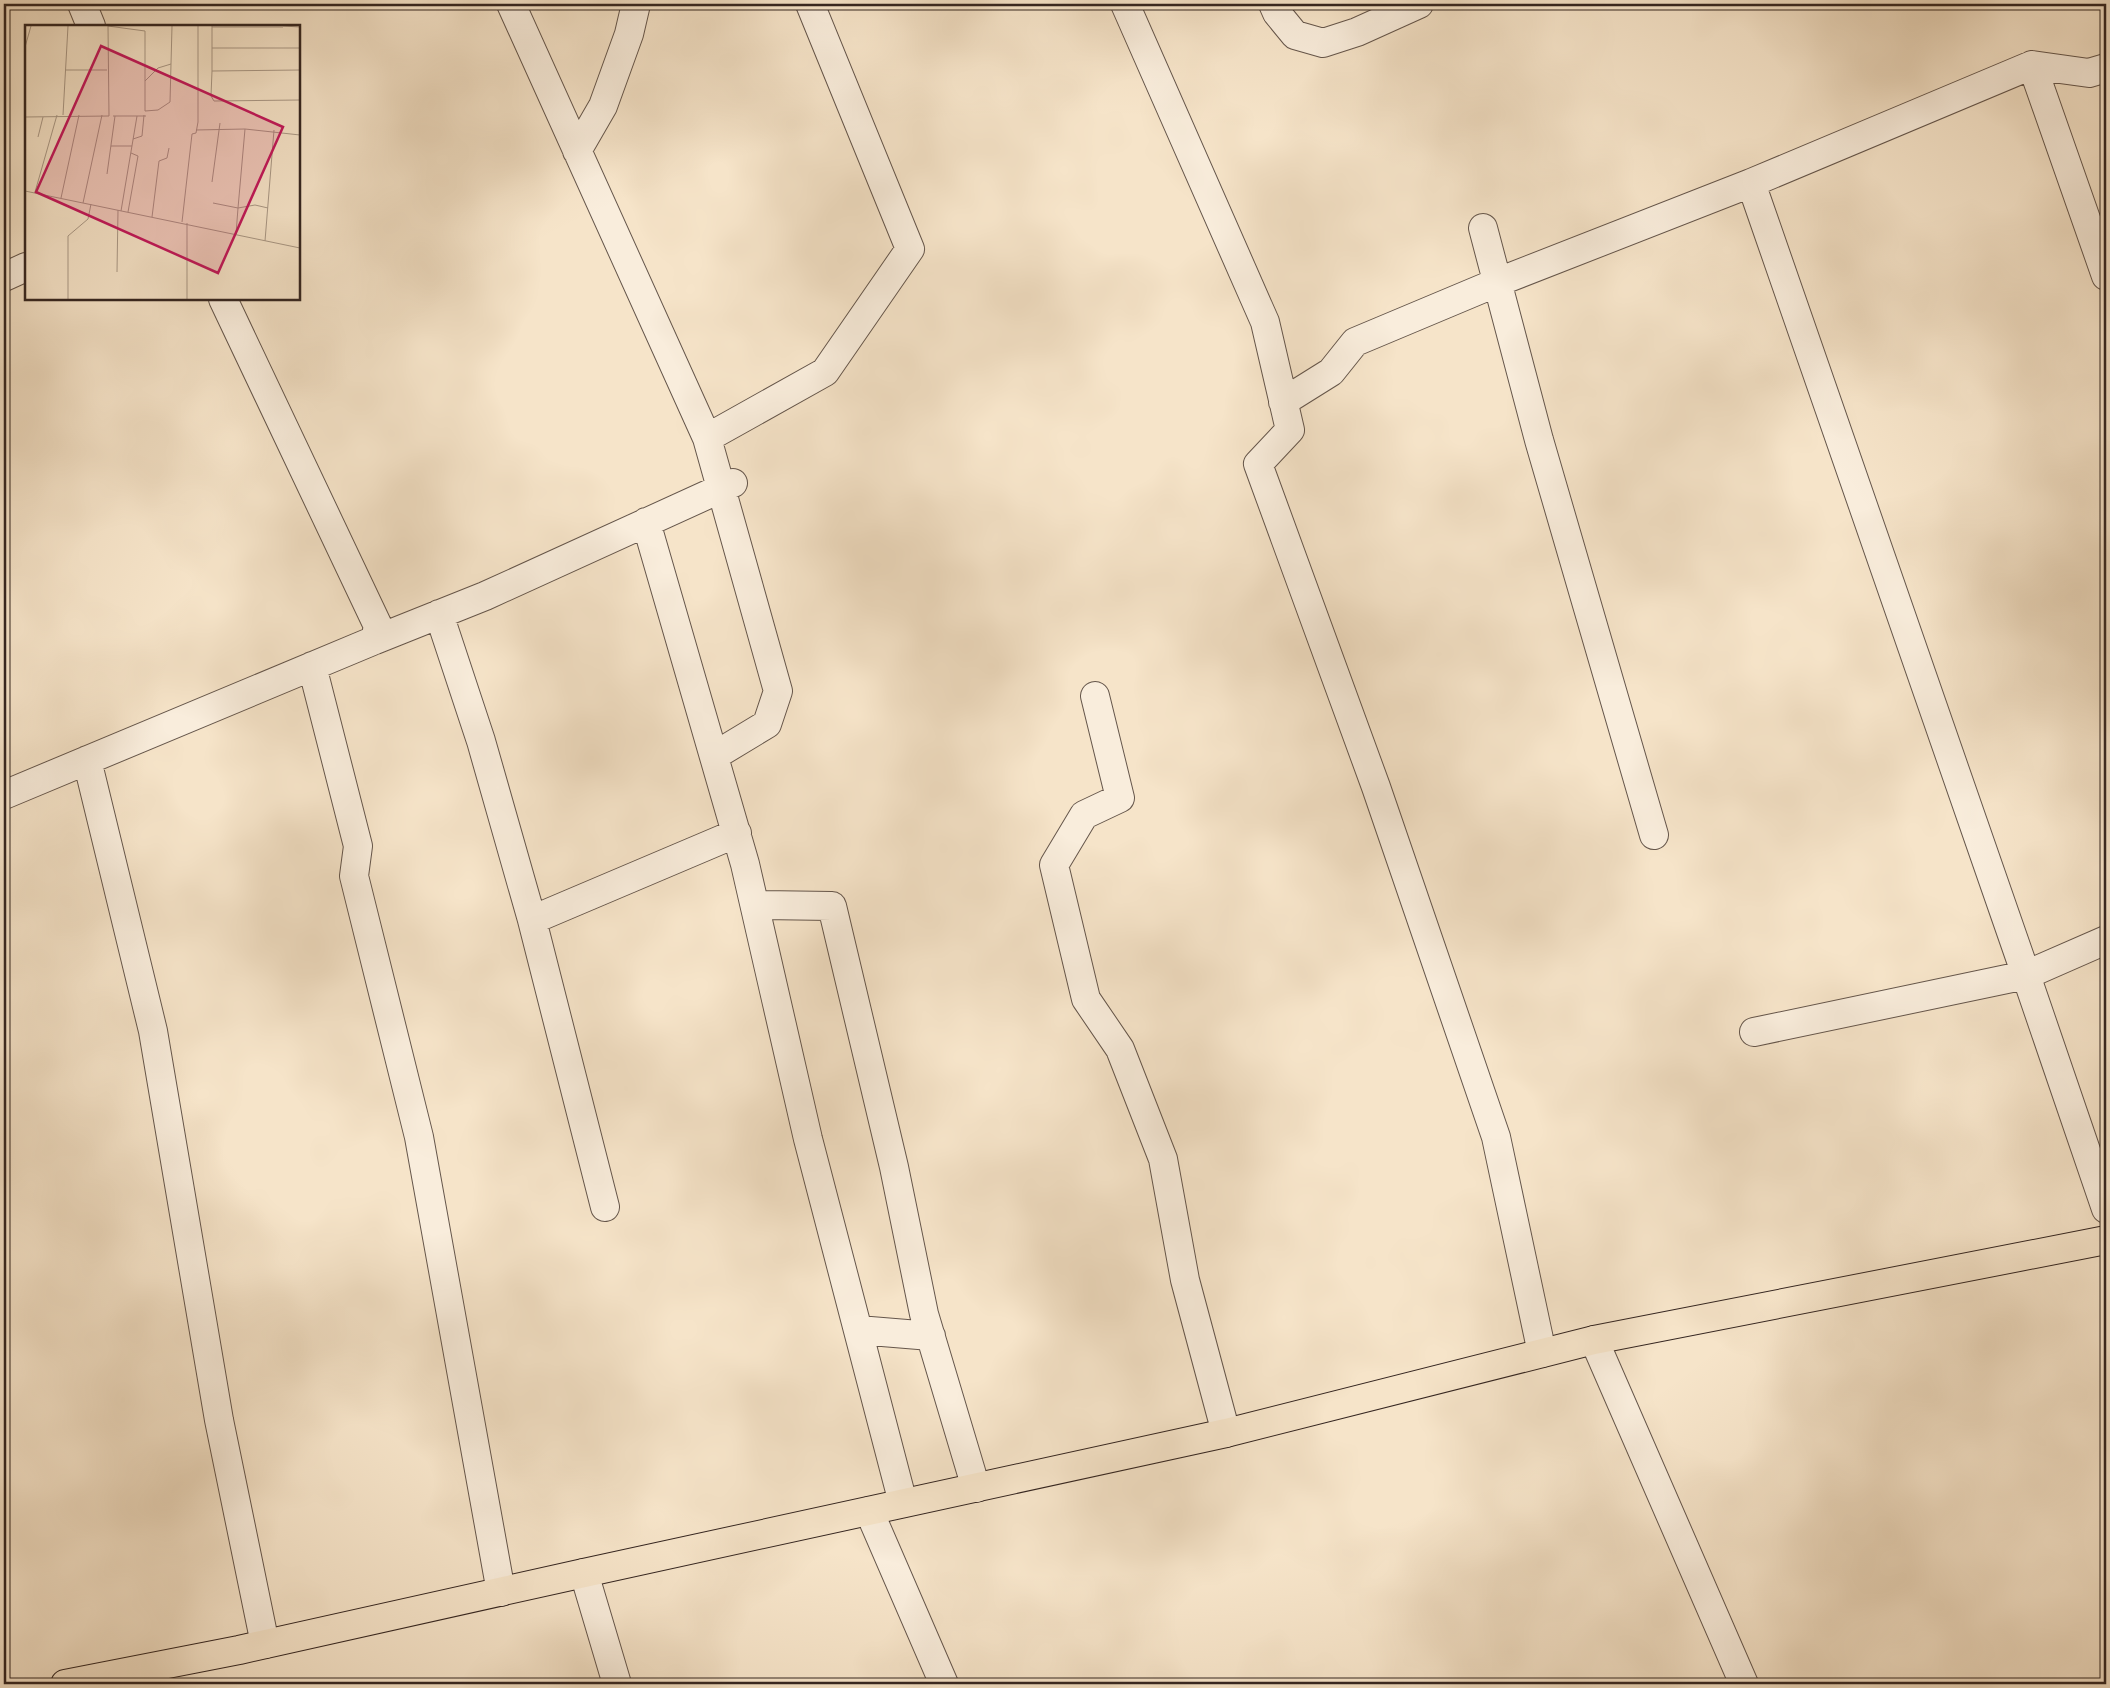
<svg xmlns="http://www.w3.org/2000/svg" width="2110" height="1688" font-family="'Sorts Mill Goudy',serif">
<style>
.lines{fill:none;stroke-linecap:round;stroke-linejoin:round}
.minor-casing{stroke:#65564b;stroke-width:30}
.major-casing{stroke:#352621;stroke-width:30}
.minor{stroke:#f9eddc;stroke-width:28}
.major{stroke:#f6e4c9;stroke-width:28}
.inset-road{fill:none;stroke:#a99886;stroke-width:1}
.view{fill:#c2185b;fill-opacity:0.15;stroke:#c2185b;stroke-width:2.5}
.inset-edge{fill:none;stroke:#352621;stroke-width:2.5}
</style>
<rect width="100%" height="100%" fill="#f6e4c9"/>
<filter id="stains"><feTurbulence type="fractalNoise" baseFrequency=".004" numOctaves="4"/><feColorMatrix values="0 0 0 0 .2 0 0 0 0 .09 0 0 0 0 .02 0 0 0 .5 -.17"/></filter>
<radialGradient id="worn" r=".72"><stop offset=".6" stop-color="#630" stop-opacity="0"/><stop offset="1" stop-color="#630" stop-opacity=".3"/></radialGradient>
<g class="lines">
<g class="minor-casing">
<path id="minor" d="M82,4l9,22
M511,4l196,434 118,-66 85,-123 -100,-245
M1125,4l140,318 25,108 -32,34 118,323 120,350 46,216
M1273,4l4,9 18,22 28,8 34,-11 62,-28
M2032,65l74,211
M577,151l26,-45 26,-72 7,-30
M1483,228l56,212 115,395
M4,277l22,-10
M1283,402l48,-30 24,-30 143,-60 253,-99
M707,438l71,253 -11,33 -53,32
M646,522l99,342 63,275 95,364
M439,614l42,127 51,179 73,287
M375,640l110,-44 248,-113
M312,666l46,180 -4,30 65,261 82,455
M1095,696l25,102 -36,17 -30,50 32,134 34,50 43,110 22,121 41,153
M87,760l66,271 66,389 46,224
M4,795l371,-155 3,-14 -155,-327
M755,905l77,1 62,261 30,147 52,174
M532,920l205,-87
M2106,940l-80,35 80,234
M1754,1032l272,-57 -275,-792 281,-118 57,8 17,-5
M858,1330l73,6
M1594,1340l150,344
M869,1511l75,173
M584,1573l33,111"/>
</g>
<g class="major-casing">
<path id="major" d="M65,1684l174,-34 345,-77 642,-140 368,-93 512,-100"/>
</g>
<use href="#minor" class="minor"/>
<use href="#major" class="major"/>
</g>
<g transform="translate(25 25)">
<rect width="275" height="275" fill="#f6e4c9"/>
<path class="inset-road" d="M83,1l37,5v80l13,-1 12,-8 2,-76M187,1v45l88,-1M258,1l17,1M187,2h71M0,22l6,-21M187,23h88M40,45h42M187,46l-1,25 3,5 86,-1M120,56l13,-13 13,-4M38,90l5,-89M88,91h33M0,92l84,-1 -1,-90M171,105l49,-1M13,112l5,-20M108,114l9,-3 2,-21M86,121h21M82,149l8,-58M187,157l8,-59M0,166l275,57M10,167l22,-77M36,173l18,-83M58,178l19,-88M188,178l25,5 7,-79 55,6M96,186l16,-95M103,187l10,-56 -7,-3M127,192l7,-56 8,-3 2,-10M157,197l10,-88 4,-1 2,-11v-96M211,209l2,-26 17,-3 13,3M240,216l9,-111M92,247l1,-62M43,274v-63l20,-17 3,-15M162,274v-76"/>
<path class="view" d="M76,21l182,81 -65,146 -182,-81z"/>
<rect width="275" height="275" class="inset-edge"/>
</g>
<rect width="2110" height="1688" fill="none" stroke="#f6e4c9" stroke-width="20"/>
<rect x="5" y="5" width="2100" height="1678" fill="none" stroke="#352621" stroke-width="2.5"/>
<rect x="10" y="10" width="2090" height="1668" fill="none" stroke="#352621"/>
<rect width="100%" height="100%" filter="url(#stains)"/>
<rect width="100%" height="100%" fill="url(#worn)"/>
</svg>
